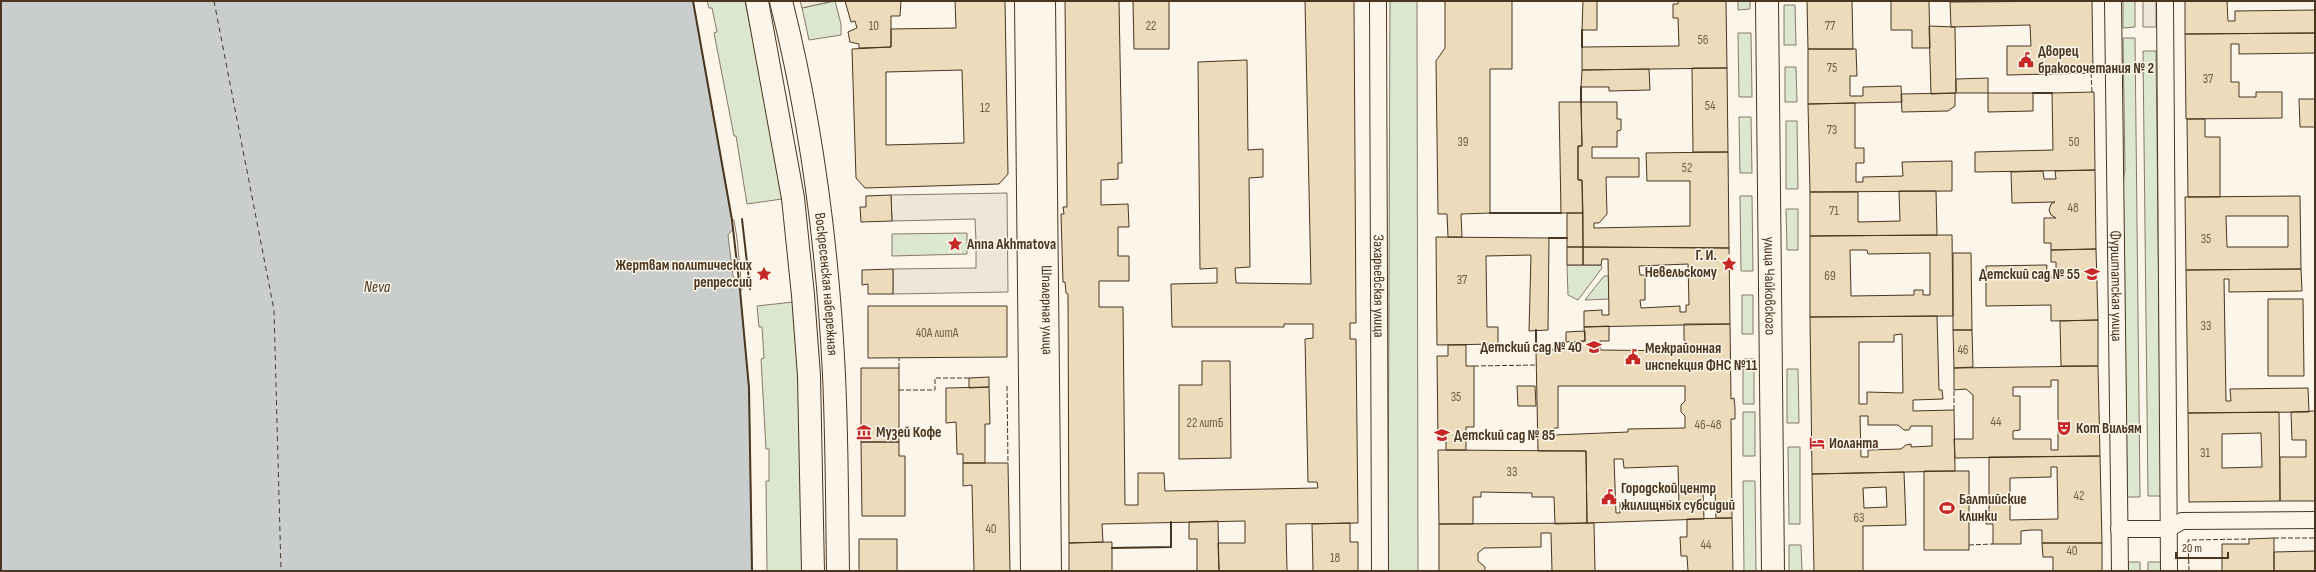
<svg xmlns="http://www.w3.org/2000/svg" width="2316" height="572" viewBox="0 0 2316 572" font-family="'Sofia Sans Condensed',sans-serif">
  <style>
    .green { fill: #dce7d0; stroke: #887966 }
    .parking { fill: #ede7d9; stroke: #887966 }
    .water { fill: #c9cecd; stroke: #887966 }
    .pier { fill: #fbf6e9; stroke: #887966 }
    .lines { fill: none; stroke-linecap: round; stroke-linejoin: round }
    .ferry { stroke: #4a3520; stroke-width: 1; stroke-dasharray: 5 4; stroke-linecap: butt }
    .building { fill: #ecdcbc; stroke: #4a3520; fill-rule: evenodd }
    .street-casing { stroke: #4a3520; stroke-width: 18 }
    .secondary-casing { stroke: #4a3520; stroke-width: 24 }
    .street { stroke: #fbf6e9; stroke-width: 16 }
    .secondary { stroke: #fbf6e9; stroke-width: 22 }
    .fence { stroke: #4a3520; stroke-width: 1; stroke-dasharray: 5 2; stroke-linecap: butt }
    .wall { stroke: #4a3520; stroke-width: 2 }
    .labels { text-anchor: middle; stroke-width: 3; stroke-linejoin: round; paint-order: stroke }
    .number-label { font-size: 13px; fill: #725f47 }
    .poi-label { font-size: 15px; font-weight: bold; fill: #4a3520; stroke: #fbf6e9; text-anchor: start }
    .street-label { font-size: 15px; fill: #4a3520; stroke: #fbf6e9 }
    .water-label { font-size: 16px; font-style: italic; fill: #4a3520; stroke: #fbf6e9 }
  </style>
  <rect width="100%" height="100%" fill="#fbf6e9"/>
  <path class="green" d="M707 1H745L769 117 782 199 747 204 736 136H734L714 33 717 32 712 8H709Z
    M835 1 841 24V35L809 40 802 8Z
    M1390 1H1417L1418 571H1388Z
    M1738 1H1750V9L1738 10Z
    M2123 1H2135V27L2123 28Z
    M1784 5H1795L1796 45H1784Z
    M1738 33H1751L1752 97H1739Z
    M2123 38H2135L2140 497H2126L2122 188 2125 170Z
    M2143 51H2156L2161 496H2148Z
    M1785 67H1796L1797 102H1785Z
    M1739 117H1751L1752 173H1740Z
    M1786 121H1797L1798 189H1786Z
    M1740 196H1752L1753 271H1741Z
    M1786 209H1798V250H1787Z
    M967 233V254L892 256V234Z
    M1567 265H1601L1602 268 1578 300 1568 295Z
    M1604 276H1609V299L1585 300Z
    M1742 295H1753V334H1742Z
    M793 302 799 376 804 571H767L766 481H769V449H766L761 359 764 358 762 327H759L757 306Z
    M1743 359H1754V404H1743Z
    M1787 369H1798L1799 423H1787Z
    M1743 412H1755V456H1743Z
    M1788 447H1800V524H1789Z
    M1743 481H1755L1756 571H1744Z
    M1789 545H1801L1802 571H1789Z
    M2127 562H2140V571H2127Z
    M2148 562H2161V571H2148Z"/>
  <path class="parking" d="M800 1H833L802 8Z
    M2143 1H2156V27H2143Z
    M1007 193 1008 292 893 294V269L976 268V241L975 219 892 221 891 195Z"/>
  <path class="water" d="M1 1H693L732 220 740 290 749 388 752 571H1Z"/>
  <path class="pier" d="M732 220H734L737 238 742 290H740L739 282 733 276 728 235 733 229Z"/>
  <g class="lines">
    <path class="ferry" d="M214 1 274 310 281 571"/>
  </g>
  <path class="building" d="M845 1H901L900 16H891V47L859 48V44L850 42 848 32 857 28 855 21 851 22Z
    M955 1H1005L1008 174 999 184 865 188 856 178 852 49 891 47V29L956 28ZM962 70 964 143 886 145V72Z
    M1065 1H1119L1122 163H1118V179L1101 180V205L1128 204 1129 227H1118V256H1129V281H1099V307H1123L1125 505H1138V473H1164L1165 491 1318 488 1317 482H1308L1305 339 1313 338V324H1284V327H1172L1171 284 1217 283V268L1200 269 1198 62 1247 60 1248 150 1263 149V177L1249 178 1250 267 1235 268 1236 283 1311 284 1305 1H1354L1356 323H1350V339H1356L1358 523 1286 524 1287 571H1219L1218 543H1245V521L1102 524 1103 542 1069 543 1068 294 1066 293 1065 282H1063L1061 214H1064L1063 207H1067Z
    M1133 1H1169V49H1134Z
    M1445 1H1512V69H1490V213L1461 214 1462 237H1448L1447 214H1438L1436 61 1445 48Z
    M1583 1H1597V30H1582Z
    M1678 1H1726L1727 68 1582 70V47L1679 46 1678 18H1673V4H1678Z
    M1807 1H1852L1853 49H1808Z
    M1891 1H1929L1930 48H1912V30H1891Z
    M2092 1 2093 73 2007 75V46H2031L2030 25 1951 27 1950 2Z
    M2185 1H2227L2228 21H2235V11L2315 10V33L2185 34Z
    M1929 26 1955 27 1956 93 1931 94Z
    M2315 33V53L2239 54V44H2231V82H2239V97H2256V92H2282V118L2186 119 2185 34Z
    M1808 49H1856L1857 76H1850V96H1863V87L1901 86 1902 102 1808 104Z
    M1692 68H1727L1728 152H1693Z
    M1649 69 1650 90 1609 91V87H1581L1582 70Z
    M1988 78V93H1956V79Z
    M2094 92 2095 170 1975 172V152L2053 150 2052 93Z
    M1955 93V106L1948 111 1902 112 1901 94Z
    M1988 93H2033V111L1988 112Z
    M2299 99H2315V127H2300Z
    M1559 102H1581L1582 146H1578V180H1582L1583 213H1561Z
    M1581 102H1617V119H1621V130L1617 131V147H1592V158H1639V177H1606L1607 214 1599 223H1594V228L1690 226V181H1647L1646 153 1728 152 1729 248 1583 247 1582 180H1578V146H1582Z
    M1855 103V148H1864V163H1856V182H1863V177L1903 176 1902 162 1952 161V191L1810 192 1808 104Z
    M2187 119H2205V137H2220V197H2188Z
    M2095 170 2096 249 2051 250V243H2044V218H2056L2051 215 2049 210 2051 204 2055 202 2012 203 2011 172 2043 171 2044 179H2056L2055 171Z
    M1899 191H1936L1937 235 1810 236V192H1858V222L1900 221Z
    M891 195 892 221 861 222 860 207H866V196Z
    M2300 196 2301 269 2186 270 2185 197ZM2226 216H2288V247H2227Z
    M1567 213H1583V247H1567Z
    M1952 235 1953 316 1810 317V236ZM1850 250H1867L1868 254 1930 253V295H1923V290H1914V295L1851 296Z
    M1436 237 1549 238 1548 330 1529 331 1531 255 1486 256 1487 327H1498V344L1437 345Z
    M1567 247H1583V265H1567Z
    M1583 247 1729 248 1730 324 1584 327V311L1602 310V315H1609L1608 259H1602L1601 265H1583ZM1688 264 1689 305H1686V312H1680V306L1641 308 1640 300H1645V275H1640L1639 266Z
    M2096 249 2098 320 2051 321V305L1986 306V266L2047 265 2046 277H2056V262H2051V250Z
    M1953 253H1971L1972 330H1953Z
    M893 269V294H868V284L862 285V270Z
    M2301 269 2302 291 2229 292V279H2224L2226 401H2231L2230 389 2308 388 2309 412 2188 413 2186 270Z
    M2268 299H2303L2304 376H2268Z
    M868 306H1007V357L868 358Z
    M1937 316 1939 390H1942L1943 399 1913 400V411L1954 410 1955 471 1812 474 1810 317ZM1902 334 1903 393 1867 392V404H1859V342H1894V335ZM1860 416H1868V425H1898L1904 430H1909L1911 426H1932V446L1911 447V444L1906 445 1901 449 1868 450V457H1861Z
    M2098 320V366H2061L2060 321Z
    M1684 324H1730L1731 399 1734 398 1735 408V419H1731L1732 518H1716L1715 493H1703L1704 519 1587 523 1586 451H1538L1536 350 1575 349 1574 342 1585 341 1584 327 1609 326V341H1600V350L1689 351V344L1684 340ZM1558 386H1685V401L1681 405V412L1685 416V428L1628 429V432L1554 435V428H1558ZM1614 459H1623L1624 468 1678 466 1679 505H1674V501L1620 502V513H1616Z
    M1953 330H1972L1973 367 1954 368Z
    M1585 331V341L1566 342V332Z
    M1448 345H1466V366H1474V427H1466V450H1446V440H1438L1437 356H1448Z
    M1202 361H1230L1231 458 1179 459V385H1202Z
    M2098 366 2100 456 1955 458 1954 439H1973V395L1966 389 1954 390V368ZM2051 380H2058V450H2051V439H2013V431L2020 430V396H2013V387H2051Z
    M861 368H899V442H861Z
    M989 377V387L969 388V378Z
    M1517 386H1535L1536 406H1518Z
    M989 387 990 424H985V463H963V454H957L956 422 946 423V388Z
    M2315 411V501H2280V457H2306V440H2292L2291 412Z
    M2279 412 2280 501 2189 502 2188 413ZM2261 433 2262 467 2222 468V434Z
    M861 442H899V456H905V516H862Z
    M1438 450 1586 451 1587 523 1555 524 1554 497H1532V493L1481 492V497H1473V524H1439Z
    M2100 456 2102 543H2042V530H2031L2021 531V544H1993V524H1986V512H1989V457ZM2051 467H2057L2058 519 2010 520V478L2051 477Z
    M963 463H1008L1010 571H974L972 485 963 486Z
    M1924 471H1969V550H1924Z
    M1904 472 1906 525 1863 526V571H1814L1812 474ZM1886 487 1887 507 1864 508 1863 488Z
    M1732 518 1733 571H1688L1687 556H1681L1680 537H1687V519Z
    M1218 521 1219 571H1197V539H1189V522Z
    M1350 523V542H1358V571H1313L1312 524Z
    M1594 523 1595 571H1552L1551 533H1541V547L1484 548 1478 553V561L1485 567V571H1439V524Z
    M2274 538V571H2222V544H2249V539Z
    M859 539H897V571H859Z
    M1112 542V571H1069V543Z
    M2042 543H2102V571H2053V557H2043Z
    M2315 551V571H2274V552Z"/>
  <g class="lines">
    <g class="street-casing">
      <g id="street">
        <path id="s1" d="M1378 1 1380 571"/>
        <path id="s2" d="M2113 1 2120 571"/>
        <path d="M2165 1 2169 571"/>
        <path d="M2119 529H2168L2182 521 2315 520"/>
      </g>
    </g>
    <g class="secondary-casing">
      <g id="secondary">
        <path d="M757 1 793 198 803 295 809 376 813 571"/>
        <path id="s3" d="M781 1C811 120 828 252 834 375 837 440 837 506 838 571"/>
        <path d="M1026 1 1032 571"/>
        <path id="s4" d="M1044 1 1050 571"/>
        <path id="s5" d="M1767 1 1773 571"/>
      </g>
    </g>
    <use href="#street" class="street"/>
    <use href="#secondary" class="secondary"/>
    <path class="fence" d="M2091 73 2092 92
      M1474 366 1537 365
      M899 368V358
      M1007 386 1008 463
      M899 390H935V378H969
      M1954 410V390
      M2274 538H2315
      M1969 545 1993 544
      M2189 571 2188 540 2249 539"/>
    <path class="wall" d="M693 1 732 220 740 290 749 388 752 571
      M1582 47V30
      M2033 93H2052
      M1581 102V87
      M1490 213H1561
      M742 219 750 289
      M1549 238H1567
      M1536 330V350
      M1112 548 1171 547V522"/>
  </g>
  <defs>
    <g id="civic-bare" transform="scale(1.2)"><path d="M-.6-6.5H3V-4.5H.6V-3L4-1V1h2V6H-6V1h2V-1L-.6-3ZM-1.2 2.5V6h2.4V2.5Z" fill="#c62828" stroke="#fbf6e9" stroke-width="2.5" paint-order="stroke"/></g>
    <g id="sight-bare" transform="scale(1.2)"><path d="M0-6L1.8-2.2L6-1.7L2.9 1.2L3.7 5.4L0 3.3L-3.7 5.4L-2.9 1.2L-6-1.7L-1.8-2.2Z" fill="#c62828" stroke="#fbf6e9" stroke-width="2.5" paint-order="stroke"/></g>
    <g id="school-bare" transform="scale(1.2)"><path d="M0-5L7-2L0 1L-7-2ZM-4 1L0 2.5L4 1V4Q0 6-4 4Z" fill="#c62828" stroke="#fbf6e9" stroke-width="2.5" paint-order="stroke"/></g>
    <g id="theatre-bare" transform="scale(1.2)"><path d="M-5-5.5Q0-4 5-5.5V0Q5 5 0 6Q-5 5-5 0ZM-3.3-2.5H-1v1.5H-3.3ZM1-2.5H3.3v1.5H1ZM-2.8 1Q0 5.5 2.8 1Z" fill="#c62828" stroke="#fbf6e9" stroke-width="2.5" paint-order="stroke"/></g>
    <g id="museum-bare" transform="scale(1.2)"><path d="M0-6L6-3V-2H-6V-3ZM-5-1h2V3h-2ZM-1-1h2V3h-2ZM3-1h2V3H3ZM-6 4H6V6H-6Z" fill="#c62828" stroke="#fbf6e9" stroke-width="2.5" paint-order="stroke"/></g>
    <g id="hotel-bare" transform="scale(1.2)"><path d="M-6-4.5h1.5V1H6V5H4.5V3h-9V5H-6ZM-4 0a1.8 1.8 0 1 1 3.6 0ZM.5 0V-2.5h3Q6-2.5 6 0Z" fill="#c62828" stroke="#fbf6e9" stroke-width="2.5" paint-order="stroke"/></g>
    <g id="stadium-bare" transform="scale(1.2)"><path d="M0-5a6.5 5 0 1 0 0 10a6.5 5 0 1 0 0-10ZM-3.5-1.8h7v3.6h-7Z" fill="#c62828" stroke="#fbf6e9" stroke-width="2.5" paint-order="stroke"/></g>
  </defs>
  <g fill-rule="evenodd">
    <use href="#civic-bare" x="2026" y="60"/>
    <use href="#sight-bare" x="955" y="244"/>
    <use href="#sight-bare" x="1729" y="264"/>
    <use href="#sight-bare" x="764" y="274"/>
    <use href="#school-bare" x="2092" y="274"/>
    <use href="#school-bare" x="1594" y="347"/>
    <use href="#civic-bare" x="1633" y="357"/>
    <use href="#theatre-bare" x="2064" y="428"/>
    <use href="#museum-bare" x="864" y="432"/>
    <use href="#school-bare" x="1442" y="435"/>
    <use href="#hotel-bare" x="1817" y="443"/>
    <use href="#civic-bare" x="1609" y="497"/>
    <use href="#stadium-bare" x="1947" y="508"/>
  </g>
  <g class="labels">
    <g class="number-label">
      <text x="874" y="30">10</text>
      <text x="1151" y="30">22</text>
      <text x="1830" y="30">77</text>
      <text x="1703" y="44">56</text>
      <text x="1832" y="72">75</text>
      <text x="2208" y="83">37</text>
      <text x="1710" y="110">54</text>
      <text x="985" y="112">12</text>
      <text x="1832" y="134">73</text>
      <text x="1463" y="146">39</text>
      <text x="2074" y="146">50</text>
      <text x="1687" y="172">52</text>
      <text x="2073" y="212">48</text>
      <text x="1834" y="215">71</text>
      <text x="2206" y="243">35</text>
      <text x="1830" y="280">69</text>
      <text x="1462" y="284">37</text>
      <text x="2206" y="330">33</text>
      <text x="937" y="337">40А литА</text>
      <text x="1963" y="354">46</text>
      <text x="1456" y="401">35</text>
      <text x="1996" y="426">44</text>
      <text x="1205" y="427">22 литБ</text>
      <text x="1708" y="429">46-48</text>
      <text x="2205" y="457">31</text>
      <text x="1512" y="476">33</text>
      <text x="2079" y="500">42</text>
      <text x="1859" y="522">63</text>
      <text x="991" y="533">40</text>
      <text x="1706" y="549">44</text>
      <text x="2072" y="555">40</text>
      <text x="1335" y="562">18</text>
    </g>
    <g class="poi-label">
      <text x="2038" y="56">Дворец<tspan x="2038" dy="17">бракосочетания № 2</tspan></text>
      <text x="967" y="249">Anna Akhmatova</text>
      <text x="1717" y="260" text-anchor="end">Г. И.<tspan x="1717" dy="17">Невельскому</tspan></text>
      <text x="752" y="270" text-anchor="end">Жертвам политических<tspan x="752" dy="17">репрессий</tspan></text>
      <text x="2080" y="279" text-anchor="end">Детский сад № 55</text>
      <text x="1582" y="352" text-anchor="end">Детский сад № 40</text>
      <text x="1645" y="353">Межрайонная<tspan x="1645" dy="17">инспекция ФНС №11</tspan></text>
      <text x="2076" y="433">Кот Вильям</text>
      <text x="876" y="437">Музей Кофе</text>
      <text x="1454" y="440">Детский сад № 85</text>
      <text x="1829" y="448">Иоланта</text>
      <text x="1621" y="493">Городской центр<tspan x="1621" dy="17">жилищных субсидий</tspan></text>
      <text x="1959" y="504">Балтийские<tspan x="1959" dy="17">клинки</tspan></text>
    </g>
    <g class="street-label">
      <text dy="5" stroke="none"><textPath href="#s3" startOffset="287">Воскресенская набережная</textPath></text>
      <text dy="5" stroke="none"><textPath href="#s1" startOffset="285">Захарьевская улица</textPath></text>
      <text dy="5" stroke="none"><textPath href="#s5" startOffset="285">улица Чайковского</textPath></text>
      <text dy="5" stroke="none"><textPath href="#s2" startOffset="285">Фурштатская улица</textPath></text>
      <text dy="5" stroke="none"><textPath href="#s4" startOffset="309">Шпалерная улица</textPath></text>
    </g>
    <g class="water-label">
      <text x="377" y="292">Neva</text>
    </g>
  </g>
  <rect width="2316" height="572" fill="none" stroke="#4a3520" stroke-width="4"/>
  <path d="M2176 552v6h52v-6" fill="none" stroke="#4a3520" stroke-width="2"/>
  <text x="2182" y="552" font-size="12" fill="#4a3520" stroke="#fbf6e9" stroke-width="3" paint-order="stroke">20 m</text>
</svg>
